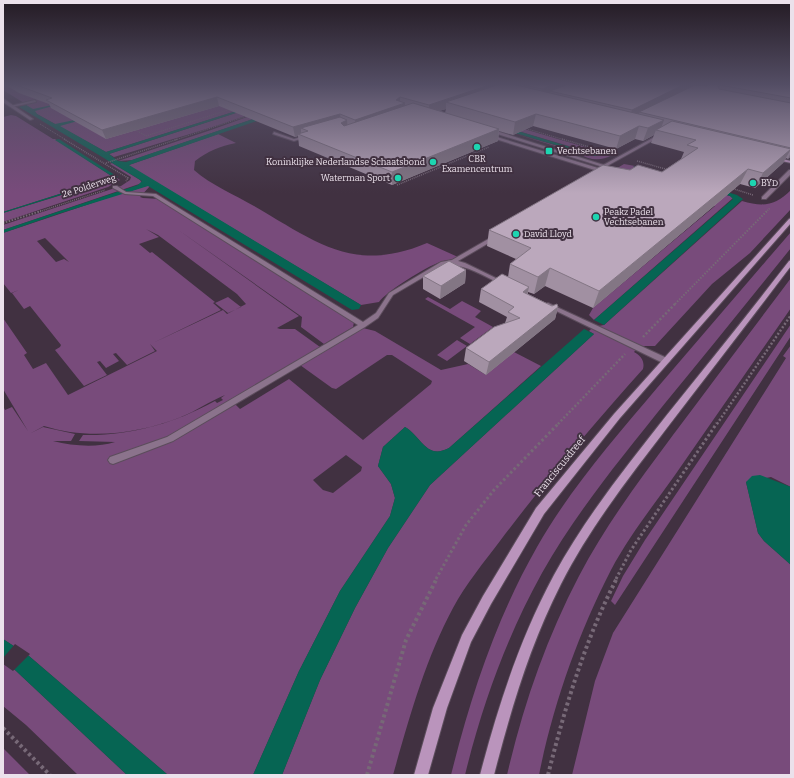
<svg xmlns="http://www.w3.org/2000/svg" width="794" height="778" viewBox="0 0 794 778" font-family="Bitter,serif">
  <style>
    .green { fill: #784b7b; fill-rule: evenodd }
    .water { fill: #066553 }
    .pier { fill: #413141 }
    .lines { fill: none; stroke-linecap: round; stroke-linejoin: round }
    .lane-casing { stroke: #5c4d5c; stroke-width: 2 }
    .street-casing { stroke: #5c4d5c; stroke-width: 2 }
    .secondary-casing { stroke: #5c4d5c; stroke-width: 2 }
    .path-far5 { stroke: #776977; stroke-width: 1; stroke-dasharray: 1 1; stroke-linecap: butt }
    .path-far4 { stroke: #776977; stroke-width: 1.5; stroke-dasharray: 1 1; stroke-linecap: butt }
    .path-far3 { stroke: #776977; stroke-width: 2; stroke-dasharray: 1.5 1.5; stroke-linecap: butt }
    .path-far2 { stroke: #776977; stroke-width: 2.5; stroke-dasharray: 2 2; stroke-linecap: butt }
    .path-far1 { stroke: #776977; stroke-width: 3; stroke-dasharray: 2.5 2.5; stroke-linecap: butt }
    .path { stroke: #776977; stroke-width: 4; stroke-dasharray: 3 3; stroke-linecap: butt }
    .lane { fill: #8b738c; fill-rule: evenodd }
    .street { fill: #8b738c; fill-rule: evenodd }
    .secondary { fill: #ba94bc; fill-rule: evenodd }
    .wall { fill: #a190a2; fill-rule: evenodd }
    .shaded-wall { fill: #837684 }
    .building { fill: #bba8bc; stroke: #837684 }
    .poi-dot { fill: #1dd5b1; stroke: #413141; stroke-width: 1.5 }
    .labels { text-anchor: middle; stroke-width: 4; stroke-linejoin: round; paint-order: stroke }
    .far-poi-label { font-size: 9px; fill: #ebe1eb; stroke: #413141; text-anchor: start }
    .far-street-label { font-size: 9px; fill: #ebe1eb; stroke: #413141 }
    .street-label { font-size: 10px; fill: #ebe1eb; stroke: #413141 }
  </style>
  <rect width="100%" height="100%" fill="#413141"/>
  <path class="green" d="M3 84H322L106 152 37 114 24 103 3 90Z
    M326 84C259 115 185 135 114 157L109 154Z
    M339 84H367L449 107 440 110 425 111 365 90 254 121 356 87 435 109 437 108 354 85 132 160 118 161 211 130Z
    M457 109 612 155C600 162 589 160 578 153L516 134 593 156 599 155 518 131Z
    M11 115 16 116 53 139H59H55L113 177 3 212V117Z
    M218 134 236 143C220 146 208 151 195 161L194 170C211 185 235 195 254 206 316 242 354 274 427 243L458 257C452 260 446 260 440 262 426 267 387 291 379 302L361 305 129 166V165Z
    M112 163 140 180 142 183 3 230V225L121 186 130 180 131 177 110 164Z
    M624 164 635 166 633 167 635 168 730 196 733 198 594 320 589 315 593 308 715 206 614 170Z
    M117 178 120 180 108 187 3 222V213Z
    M146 186H150L140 197 143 198 160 199 354 322 353 327 324 344 301 327 302 317 177 229 299 316 277 328 280 329H295L320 347 231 400 240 409 289 379 363 440 431 384 432 381 392 355H387L336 389 332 388 300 365 363 328 375 331 441 370 468 364 486 375 514 352 541 366 449 448C426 460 422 437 405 427L383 447 378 466 391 484 395 498 390 516 340 591 299 671 253 775H168L29 656 3 639V406L5 410 12 407 28 431 3 389V318L27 353 24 355 33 369 46 363 68 395 157 351 150 344 155 351 127 365 116 353 113 354 119 361 106 368 100 361 97 362 107 375 84 386 55 350 60 347 61 345 30 306 24 309 12 293 19 290 11 293 3 283V233L119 194 118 193 121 194ZM146 229 158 235 237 294 246 304 227 314 223 310 153 343 221 310 213 303 215 302 152 252 150 253 139 244 159 237ZM45 238 69 262 64 259 56 262 37 241ZM225 395 221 398 223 400 217 403 215 401C173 424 130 436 83 435L79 441 115 442C96 448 73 446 53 441H71L75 434 43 427 31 433 44 426C88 440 138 434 181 417 196 411 210 401 225 395ZM346 455 362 467 361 471 333 493 323 490 313 480Z
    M791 190V209L750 253 712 284 655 346H639L634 352C641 356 645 361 643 369 593 425 545 481 500 541 484 562 466 584 453 608 425 660 409 719 393 775H282L320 680 355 608 388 548 430 485 594 334 589 331 593 327 604 325 742 201C763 207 775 206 791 190Z
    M791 232V248C749 300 708 351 666 402 622 457 577 511 542 573 507 636 482 705 465 775H451C471 695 496 619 537 547 570 489 614 439 657 388 702 336 746 284 791 232Z
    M791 278V308C752 364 714 419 675 475 653 506 629 536 611 570 578 634 553 705 539 775H507C523 706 546 639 579 576 605 526 639 481 673 435 712 383 752 330 791 278Z
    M228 297 241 307 228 313 215 303Z
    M428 297 450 309 462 301 481 311 475 317 493 327 470 344 460 338 475 327 425 299Z
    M791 324V336L615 605 611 601 623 576 645 540Z
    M457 340 467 346 447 361 437 355Z
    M791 345V487L771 477 746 482 758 533 764 541 791 565V775H572L595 681 613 633 786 358 783 356Z
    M3 662 15 670 127 775H78L26 725 3 706Z
    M3 748 30 775H3Z"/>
  <path class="water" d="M322 84H326L109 154 118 161 126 162 342 89 356 87 129 165 361 305 359 309 352 310 148 186 58 214 3 233V230L138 185 142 181 19 107 26 105 33 109 67 102 35 111 37 114 55 124 99 115 60 126 106 152Z
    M453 115 518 131 599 156H593Z
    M59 139 118 177 3 213V212L113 177 55 140Z
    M638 166 737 195 743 199 604 325 594 320 733 199 730 196 633 167Z
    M584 329 594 334 430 485 388 548 355 608 320 680 282 775H253L299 671 340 591 390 516 395 498 391 484 378 466 383 447 405 427C422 437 426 460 449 448Z
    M760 475 791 487V565L764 541 758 533 746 482 752 476Z
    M3 639 29 656 168 775H127L15 670 3 662Z"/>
  <path class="pier" d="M15 644 30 654 13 671 3 664V658Z"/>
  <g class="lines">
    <g class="lane-casing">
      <path id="lane" d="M35 100 36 102 12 107 10 106Z
        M488 129H490L607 166 603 167 488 131Z
        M274 132 294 139 308 135 310 136 294 141 273 134Z
        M113 186H117L126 192 156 194 363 322 376 313 389 293 441 262 452 260 497 234 499 235V237L458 261 465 263 506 283 503 285 501 284C483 276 464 263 444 265L393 295 378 318 365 327 173 441 113 464 110 463 108 460 110 457 167 437 358 325 153 196 125 194 113 188Z
        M548 303 669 359 670 361 666 364 663 363 546 306V304Z"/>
    </g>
    <g class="street-casing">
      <path id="street" d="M3 99H4L33 119 30 120 3 102Z
        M487 134 598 168 660 134 663 135 598 171 486 136Z
        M789 170H791V174L766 199H762V197Z"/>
    </g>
    <g class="secondary-casing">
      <path id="secondary" d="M774 157 791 161V163L772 159V158Z
        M791 218V223L620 418 544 514 491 604 471 642 447 708 428 775H414L433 708 462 635 483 596 536 508 614 414 789 219Z
        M791 260V266C751 319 710 372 670 424 631 475 590 527 561 584 530 645 511 709 494 775H480C498 706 520 638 554 575 585 518 626 467 666 416 707 365 749 313 789 261Z"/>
    </g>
    <path class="path-far5" d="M40 124 66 140
      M524 128 565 140
      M134 129 146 136 231 109
      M175 140 247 116"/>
    <path class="path-far4" d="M64 139 128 178 126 181
      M562 139 607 152
      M637 161 669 170
      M106 163 178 139
      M397 185 489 147
      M731 188 753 195
      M38 212 105 190
      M766 212 770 208"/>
    <path class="path-far3" d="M3 223 41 211
      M675 304 767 211"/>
    <path class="path-far2" d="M643 337 676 303
      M558 424 625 354
      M717 424 791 315"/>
    <path class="path-far1" d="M436 579 466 525 494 490 559 423
      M616 579 631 550 717 423"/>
    <path class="path" d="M3 728 50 775
      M367 775 406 640 437 578
      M548 775C565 707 585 640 617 578"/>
    <use href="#lane" class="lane"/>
    <use href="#street" class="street"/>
    <use href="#secondary" class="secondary"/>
  </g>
  <path class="wall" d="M4 84H699L697 85H699L700 84H791V156L788 159 786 158 783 163 755 188 740 184 593 308 545 286 534 294 528 292V294L552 306 558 307 555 319 486 375 464 361 466 348 505 323 507 317 479 302 481 289 508 277 510 264 516 259 487 246 489 230 630 170 662 172 681 159 684 152 651 143 654 135 643 141 635 139 616 149 533 126 513 135 499 131 498 141 392 185 299 146 298 136 295 137 219 106 106 139 51 108 49 104 19 93ZM446 109 445 113 439 111Z
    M466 270 465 283 440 299 423 289V276Z"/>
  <path class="shaded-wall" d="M492 84H495L494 91 446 102V109L429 114V105Z
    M555 84H576L550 91V94L540 98 542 89Z
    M685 84H699L642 113 639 112V114L629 120 632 110Z
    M217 97 219 106 106 139 102 130Z
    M400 97V105L405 103V112L356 129 355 120 396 100Z
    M340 114 341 124 308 131 301 128V135L298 134V136L295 137 293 127Z
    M536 114 533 126 513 135 515 122Z
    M347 120 348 132 341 123Z
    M664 120 660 131 656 130 654 135 643 141 648 128Z
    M639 126 635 139 616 149 620 136Z
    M499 129 498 141 392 185V172Z
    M791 149 783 163 755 188 763 173Z
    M791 152V156L788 159Z
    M748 169 740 184 593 308 599 291Z
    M550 268 545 286 534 294 538 277Z
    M466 270 465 283 440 299 441 286Z
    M529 287 526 300 523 292Z
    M558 307 555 319 486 375 489 362Z"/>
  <path class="building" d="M14 84H492L429 105 400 97 396 100 405 103 355 120 340 114 293 127 217 97 102 130 46 100 52 98Z
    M500 84H512L664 120 648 128 639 126 620 136 536 114 515 122 446 102Z
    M520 84H555L542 89Z
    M569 84H685L632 110 550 91Z
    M707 84H791V98L720 85 718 86 719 89 791 103V148L639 112 695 85 707 86Z
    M413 103 499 129 392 172 298 134 308 131 301 128 340 117 347 120 341 123 344 126Z
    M672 121 791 149 763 173 748 169 599 291 550 268 538 277 510 264 531 248 489 230 603 165 630 170 638 165 662 172 698 148 687 145 696 140 656 130Z
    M449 261 466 270 441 286 423 276Z
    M502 274 529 287 523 292 552 306 557 304 558 307 489 362 466 348 494 327 520 318 508 312 514 307 481 289Z"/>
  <linearGradient id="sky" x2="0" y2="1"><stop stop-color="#241b24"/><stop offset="0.44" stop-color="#544e65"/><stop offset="1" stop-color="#544e65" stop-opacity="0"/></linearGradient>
  <rect width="794" height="193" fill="url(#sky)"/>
  <g class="poi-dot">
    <circle cx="477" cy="147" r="4"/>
    <rect x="545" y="147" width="8" height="8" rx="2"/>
    <circle cx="433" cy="162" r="4"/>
    <circle cx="398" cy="178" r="4"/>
    <circle cx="753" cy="183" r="4"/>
    <circle cx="596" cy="217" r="4"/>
    <circle cx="516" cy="234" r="4"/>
  </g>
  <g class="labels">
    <g class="far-poi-label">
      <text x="557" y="154">Vechtsebanen</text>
      <text x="477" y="162" text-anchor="middle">CBR<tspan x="477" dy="10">Examencentrum</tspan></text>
      <text x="425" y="165" text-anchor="end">Koninklijke Nederlandse Schaatsbond</text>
      <text x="390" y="181" text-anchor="end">Waterman Sport</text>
      <text x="761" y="186">BYD</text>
      <text x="604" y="215">Peakz Padel<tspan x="604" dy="10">Vechtsebanen</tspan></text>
      <text x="524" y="237">David Lloyd</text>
    </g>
    <g class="far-street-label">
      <text transform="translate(89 186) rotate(-18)" y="3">2e Polderweg</text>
    </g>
    <g class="street-label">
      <text transform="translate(559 466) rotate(-51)" y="4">Franciscusdreef</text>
    </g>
  </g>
  <rect width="794" height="778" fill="none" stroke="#ebe1eb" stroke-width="8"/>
</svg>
